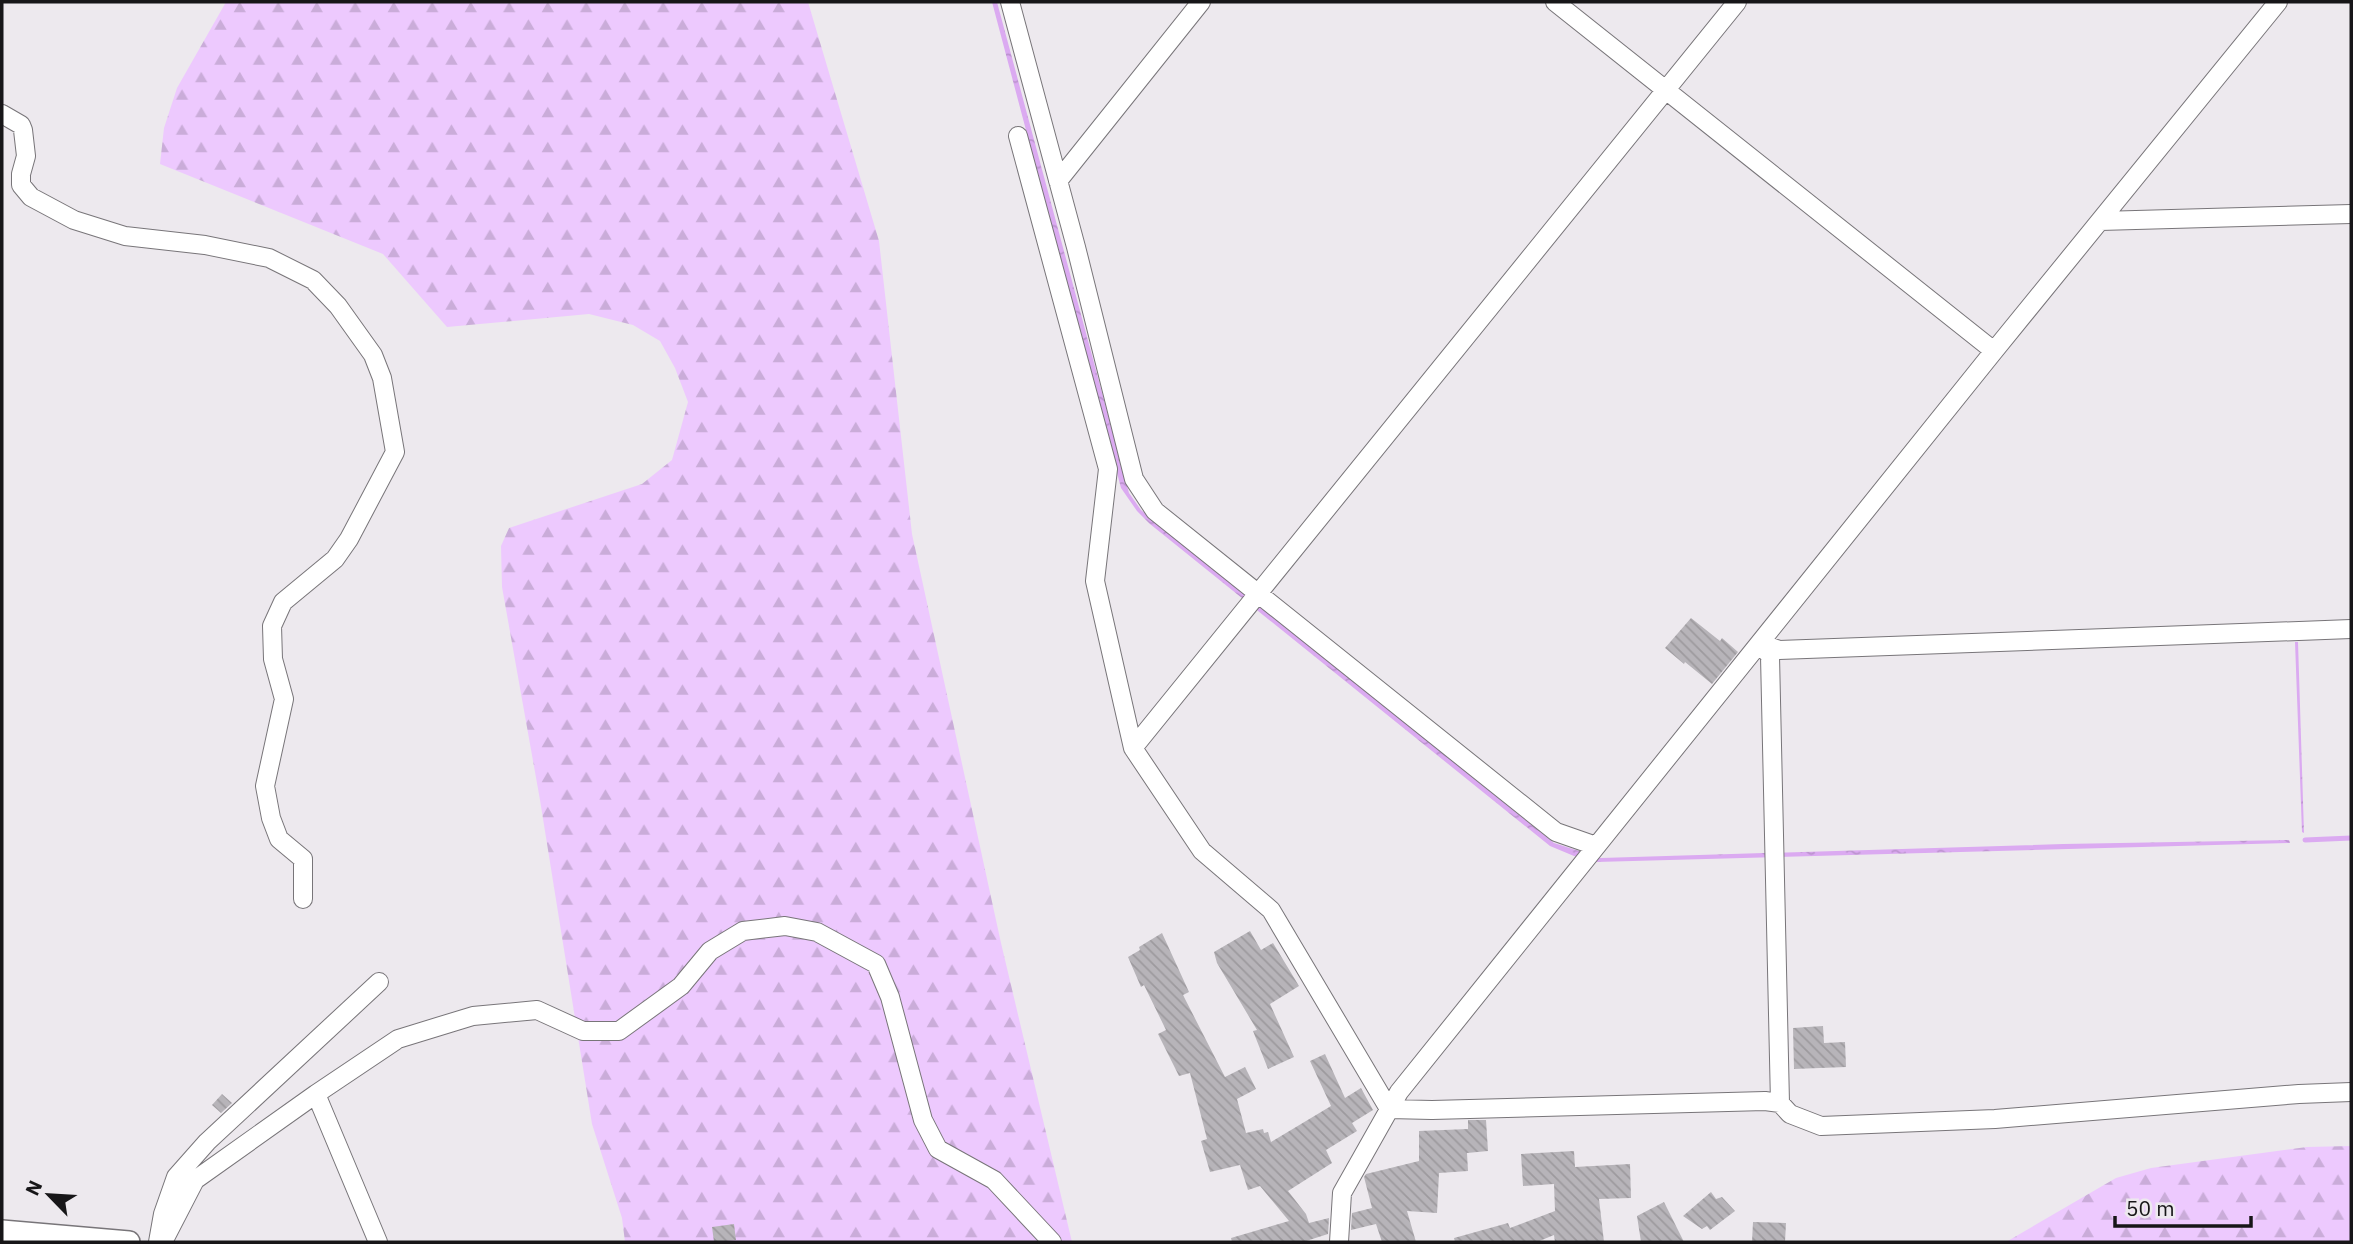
<svg xmlns="http://www.w3.org/2000/svg" width="2353" height="1244" viewBox="0 0 2353 1244" font-family="'IBM Plex Sans',sans-serif">
  <style>
    .forest { fill: url(#forest-firs) }
    .water { fill: url(#water-ripples) }
    .lines { fill: none; stroke-linecap: round; stroke-linejoin: round }
    .stream { stroke: #dbaaf1; stroke-width: 5 }
    .building { fill: url(#building-back-hatch) }
    .minor-casing { stroke: #787579; stroke-width: 20 }
    .tertiary-casing { stroke: #787579; stroke-width: 24 }
    .minor { stroke: #fff; stroke-width: 18 }
    .tertiary { stroke: #fff; stroke-width: 21 }
  </style>
  <defs>
    <pattern id="forest-firs" width="22" height="20" patternUnits="userSpaceOnUse" patternTransform="scale(1.75)"><rect width="22" height="20" fill="#edc9fe"/><path d="M5 1l3.5 6h-7zM16 11l3.5 6h-7z" fill="#caacd9"/></pattern>
    <pattern id="water-ripples" width="26" height="14" patternUnits="userSpaceOnUse" patternTransform="scale(1.75)"><rect width="26" height="14" fill="#dbaaf1"/><path d="M2 4q2-2 4 0t4 0M15 11q2-2 4 0t4 0" fill="none" stroke="#bb92ce"/></pattern>
    <pattern id="building-back-hatch" width="6" height="6" patternUnits="userSpaceOnUse" patternTransform="scale(1.75)"><rect width="6" height="6" fill="#b7b4b9"/><path d="M-1 5l2 2M0 0l6 6M5-1l2 2" fill="none" stroke="#9d9a9e"/></pattern>
  </defs>
  <rect width="100%" height="100%" fill="#ede9ee"/>
  <path class="forest" d="M226 2H808L879 241 912 534 1001 943 1072 1242H625L622 1218 592 1124 540 800 502 587 501 546 509 528 642 484 672 460 688 402 675 368 660 341 633 325 589 314 447 327 383 254 160 164 164 128 177 88Z
    M2351 1146V1242H2006L2116 1178 2151 1168 2307 1147Z"/>
  <path class="water" d="M992 2H997L1129 493 1141 510 1554 843 1601 858 2063 844 2289 840 2290 843 1596 862 1574 856 1550 846 1150 524 1137 511 1121 488Z
    M2295 642H2298L2304 833 2302 832Z"/>
  <g class="lines">
    <path class="stream" d="M2305 840 2351 838"/>
  </g>
  <path class="building" d="M1691 618 1720 641 1722 638 1738 652 1712 684 1685 662 1684 664 1665 648Z
    M1250 931 1261 950 1273 943 1299 986 1270 1004 1294 1057 1268 1069 1253 1031 1257 1030 1217 963 1214 952Z
    M1162 933 1189 992 1183 995 1225 1077 1245 1067 1256 1089 1237 1099 1246 1133 1263 1129 1264 1133 1268 1132 1271 1142 1331 1106 1310 1061 1325 1054 1345 1098 1361 1088 1373 1110 1352 1123 1357 1131 1326 1150 1332 1163 1288 1191 1306 1214 1309 1223 1329 1218 1328 1234 1303 1242H1232L1231 1238 1289 1221 1260 1186 1248 1190 1240 1165 1210 1172 1201 1141 1207 1139 1190 1073 1179 1076 1158 1034 1166 1030 1144 985 1141 987 1128 957 1140 950 1139 947Z
    M1823 1026 1824 1043 1845 1042 1846 1067 1794 1069 1793 1028Z
    M222 1094 232 1103 221 1113 212 1105Z
    M1468 1120H1486L1488 1151 1467 1153 1468 1171 1439 1173 1437 1213 1407 1211 1416 1242H1382L1376 1224 1351 1230 1352 1213 1372 1208 1364 1177 1366 1174 1419 1161V1131L1468 1129Z
    M1574 1151 1575 1167 1630 1164 1631 1198 1599 1199 1604 1242H1555L1554 1235 1537 1242H1455L1454 1238 1508 1223 1510 1228 1555 1211 1554 1184 1523 1186 1521 1154Z
    M1711 1192 1716 1199 1722 1197 1735 1211 1710 1230 1707 1226 1702 1229 1683 1216Z
    M1664 1202 1684 1242H1641L1637 1216Z
    M1753 1222 1786 1223 1785 1242H1752Z
    M734 1224 736 1240 714 1242 712 1227Z"/>
  <g class="lines">
    <g class="minor-casing">
      <path id="minor" d="M1010 2 1076 247 1134 479 1155 511 1556 832 1596 846
        M1555 2 1994 351
        M2 114 21 125 23 130 26 156 21 174V185L31 197 74 220 125 236 205 245 269 258 313 280 338 306 373 355 382 378 395 452 349 539 335 559 283 602 272 626 273 659 284 699 265 786 271 818 279 839 303 859V899
        M1018 136 1108 469 1095 581 1133 748 1202 851 1271 910 1389 1109
        M1058 181 1201 2
        M2100 221 2351 214
        M1760 643 1770 656 1780 1103 1790 1114 1821 1126 1995 1119 2299 1094 2351 1092
        M1760 643 1779 650 2351 629
        M1133 748 1737 2
        M316 1094 378 1242
        M1389 1109 1432 1110 1765 1101 1780 1103
        M158 1242 163 1214 176 1177 207 1142 379 982
        M163 1242 195 1180 316 1094 398 1039 473 1016 537 1010 583 1031H619L681 986 710 951 743 931 785 926 817 932 876 964 890 997 923 1120 938 1149 994 1180 1052 1242
        M1339 1242 1342 1193 1399 1092 1994 351 2278 2"/>
    </g>
    <g class="tertiary-casing">
      <path id="tertiary" d="M2 1231 129 1242"/>
    </g>
    <use href="#minor" class="minor"/>
    <use href="#tertiary" class="tertiary"/>
  </g>
  <rect width="2353" height="1244" fill="none" stroke="#171618" stroke-width="7"/>
  <g transform="translate(49 1195) rotate(295)" stroke="#ede9ee" stroke-width="5" paint-order="stroke">
  <path d="M0-5L12 26L0 18L-12 26Z" fill="#171618"/>
  <text y="-10" font-size="19" font-weight="bold" text-anchor="middle" fill="#171618">N</text>
  </g>
  <path d="M2115 1216v10h136v-10" fill="none" stroke="#171618" stroke-width="3.5"/>
  <text x="2126" y="1216" font-size="21" fill="#171618" stroke="#ede9ee" stroke-width="5" paint-order="stroke">50 m</text>
</svg>
